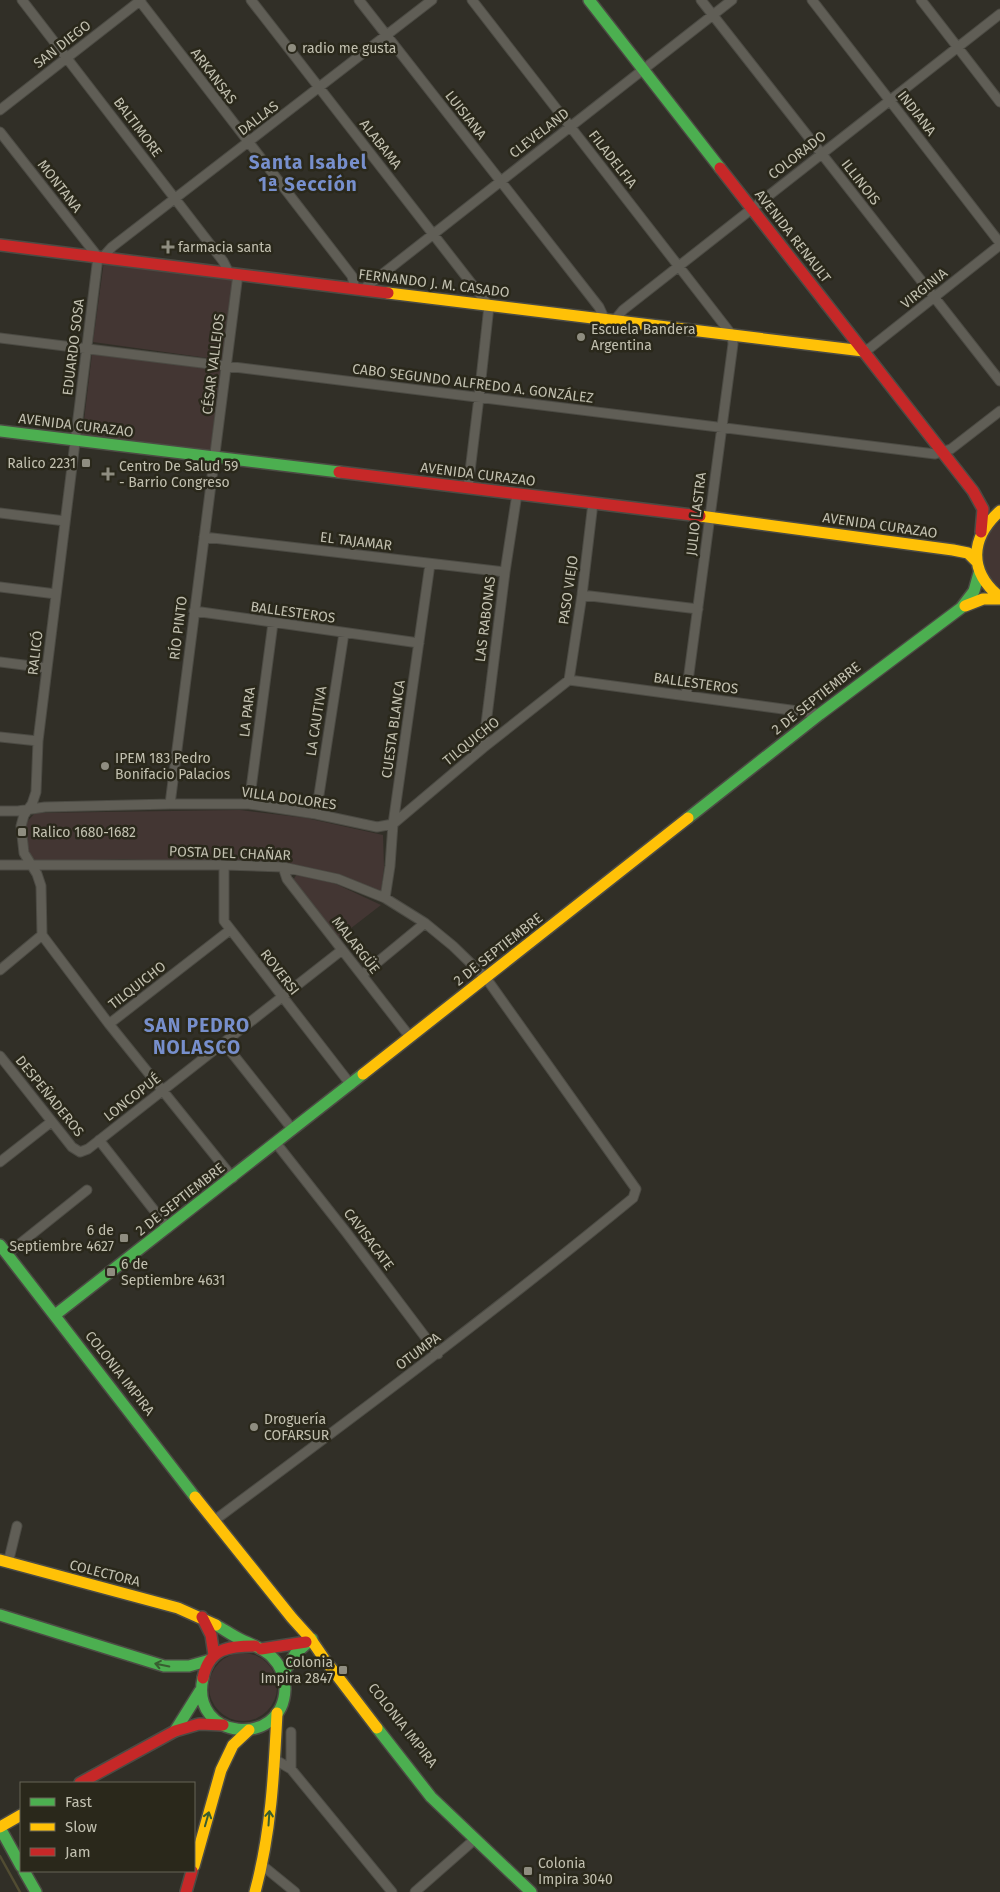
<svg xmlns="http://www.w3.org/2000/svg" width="1000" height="1892" viewBox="0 0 1000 1892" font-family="'Fira Sans',sans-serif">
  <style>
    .green { fill: #433633 }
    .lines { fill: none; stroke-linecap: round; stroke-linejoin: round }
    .stream { stroke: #514c32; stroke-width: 2.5 }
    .street-casing { stroke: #4c4b44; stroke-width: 11 }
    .fast-casing { stroke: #4c4b44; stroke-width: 14 }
    .slow-casing { stroke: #4c4b44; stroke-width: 14 }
    .jam-casing { stroke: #4c4b44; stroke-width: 14 }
    .street { stroke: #605e56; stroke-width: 9 }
    .fast { stroke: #4caf50; stroke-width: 11 }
    .slow { stroke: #ffc107; stroke-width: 11 }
    .jam { stroke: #c62828; stroke-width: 11 }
    .oneway { stroke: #385e30 }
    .poi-dot { fill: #8f8d80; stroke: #2a281b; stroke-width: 2 }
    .labels { text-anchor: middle; stroke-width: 5; stroke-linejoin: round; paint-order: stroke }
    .street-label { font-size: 14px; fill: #c2c0b0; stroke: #2a281b }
    .poi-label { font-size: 14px; fill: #c2c0b0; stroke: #2a281b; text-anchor: start }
    .district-label { font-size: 19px; font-weight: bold; letter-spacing: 1px; fill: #778fcc; stroke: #2a281b }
  </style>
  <rect width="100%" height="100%" fill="#312f27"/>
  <path class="green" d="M104 261 233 278 222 360 93 342Z
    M92 354 221 370 210 454 82 437Z
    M1000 522V587C978 570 978 538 1000 522Z
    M240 810 306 818 383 835 384 867 381 891 339 875 222 863 124 859 30 862 26 842V823L35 813Z
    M297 874 336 884 381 905 337 939 293 880Z
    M209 1687a34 34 0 1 1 68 0a34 34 0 1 1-68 0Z"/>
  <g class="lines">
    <path class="stream" d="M0 1856 20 1892"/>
    <g class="street-casing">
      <path id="street" d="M22 0 223 261 229 273
        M139 0 352 276 355 289
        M251 0 489 306 479 397 468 488
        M359 0 599 307 605 320
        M472 0 732 335 733 344 686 696
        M701 0 1000 381
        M812 0 1000 243
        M921 0 1000 102
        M0 110 141 0
        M0 132 98 257 38 741 36 792 32 804 24 815 21 826 24 853 37 874 41 886 42 935 109 1024 233 1178
        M102 258 112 247 432 0
        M366 290V287L371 283 732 0
        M614 321 623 310 1000 14
        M0 338 935 454 951 449 1000 411
        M863 351 870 348 1000 245
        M0 513 65 521
        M204 537 505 572
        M0 587 56 594
        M582 595 698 609
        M194 611 419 643
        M0 662 47 668
        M569 680 820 714
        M569 680 582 595 593 503
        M0 737 38 741
        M483 748 505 572 517 494
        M170 804 238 274
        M249 804 273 623
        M0 811H18L45 807 170 804H249L316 814 377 827 393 824
        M316 814 344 633
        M393 824 483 748 569 680
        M0 865H224L283 867 338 879 385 898 425 923 453 946 486 978 636 1189 633 1198C497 1310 356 1415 215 1520
        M224 865V921L351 1085
        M283 867 287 879 410 1037
        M385 898 390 866 393 824 430 564
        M0 970 42 935
        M362 975 425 923
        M109 1024 230 930
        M224 1043 293 1130
        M0 1056 72 1147 80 1152 88 1149 342 950
        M99 1140 168 1228
        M276 1143 346 1232 438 1354
        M0 1162 51 1122
        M7 1254 87 1190
        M8 1563 17 1526
        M274 1759 291 1769 392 1892
        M291 1769V1732
        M263 1866 295 1892
        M415 1892 474 1840"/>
    </g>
    <g class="fast-casing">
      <path id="fast" d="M589 0 720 168
        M0 431 339 472
        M688 818 820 714 961 608 974 591 979 573
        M0 1245 195 1497
        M55 1315 363 1074
        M0 1615 164 1666H189L210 1660
        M283 1674 295 1654 312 1639
        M203 1678C189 1740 283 1749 285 1689 285 1677 280 1665 272 1657 264 1649 253 1645 242 1640 233 1636 225 1630 216 1625
        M377 1728 431 1797 531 1892
        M175 1731 200 1691
        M0 1828 21 1866
        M24 1871 36 1892"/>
    </g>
    <g class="slow-casing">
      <path id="slow" d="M388 293 863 351
        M1000 511C970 538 968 571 1000 597
        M700 516 953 550 968 553 976 561
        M965 606 983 599H1000
        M363 1074 688 818
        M195 1497 292 1618 310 1638 325 1660 377 1728
        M0 1560 178 1608 216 1625
        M0 1827 21 1815
        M194 1866 221 1770 233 1745 249 1730
        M255 1892C271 1833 274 1774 277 1713"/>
    </g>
    <g class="jam-casing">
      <path id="jam" d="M720 168 973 491 983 509 981 532
        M0 245 388 293
        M339 472 700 516
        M202 1617 211 1635 214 1655
        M261 1649 306 1642
        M203 1678C209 1648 229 1646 255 1646
        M80 1783 175 1731 199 1724 223 1725
        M186 1892 192 1871"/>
    </g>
    <use href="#street" class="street"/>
    <use href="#fast" class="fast"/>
    <use href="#slow" class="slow"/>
    <use href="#jam" class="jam"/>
  </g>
  <defs><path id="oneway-shaft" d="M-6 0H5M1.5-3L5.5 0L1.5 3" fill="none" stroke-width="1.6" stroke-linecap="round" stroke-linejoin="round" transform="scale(1.25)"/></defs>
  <g class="oneway">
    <use href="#oneway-shaft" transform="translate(162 1665) rotate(-168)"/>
    <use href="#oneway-shaft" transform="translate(269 1818) rotate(-86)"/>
    <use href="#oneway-shaft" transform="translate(207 1819) rotate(-74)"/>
  </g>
  <g class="poi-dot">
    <circle cx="292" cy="48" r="5"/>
    <path d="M165.5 239.5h5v5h5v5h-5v5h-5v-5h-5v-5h5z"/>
    <circle cx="581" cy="337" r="5"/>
    <rect x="81" y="458" width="10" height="10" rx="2.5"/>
    <path d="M105.5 466.5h5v5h5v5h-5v5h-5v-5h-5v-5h5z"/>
    <circle cx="105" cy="766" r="5"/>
    <rect x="17" y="827" width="10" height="10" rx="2.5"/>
    <rect x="119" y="1233" width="10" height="10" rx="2.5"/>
    <rect x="106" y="1267" width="10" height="10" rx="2.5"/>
    <circle cx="254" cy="1427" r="5"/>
    <rect x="338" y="1665" width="10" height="10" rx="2.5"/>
    <rect x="523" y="1866" width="10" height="10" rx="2.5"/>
  </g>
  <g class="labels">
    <g class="street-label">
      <text transform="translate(62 44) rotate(-38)" y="5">SAN DIEGO</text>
      <text transform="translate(214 76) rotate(53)" y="5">ARKANSAS</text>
      <text transform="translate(917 113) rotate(52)" y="5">INDIANA</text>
      <text transform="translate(466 115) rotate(52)" y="5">LUISIANA</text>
      <text transform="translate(258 118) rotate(-37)" y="5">DALLAS</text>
      <text transform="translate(138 127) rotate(53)" y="5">BALTIMORE</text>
      <text transform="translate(539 133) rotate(-38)" y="5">CLEVELAND</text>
      <text transform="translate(381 144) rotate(52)" y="5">ALABAMA</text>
      <text transform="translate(797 155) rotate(-38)" y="5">COLORADO</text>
      <text transform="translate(613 159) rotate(52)" y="5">FILADELFIA</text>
      <text transform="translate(861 182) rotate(52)" y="5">ILLINOIS</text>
      <text transform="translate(60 186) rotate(52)" y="5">MONTANA</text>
      <text transform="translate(793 236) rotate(52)" y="5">AVENIDA RENAULT</text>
      <text transform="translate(434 283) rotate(7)" y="5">FERNANDO J. M. CASADO</text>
      <text transform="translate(924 288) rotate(-39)" y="5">VIRGINIA</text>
      <text transform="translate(73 347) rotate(-83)" y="5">EDUARDO SOSA</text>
      <text transform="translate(213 364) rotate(-83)" y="5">CÉSAR VALLEJOS</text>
      <text transform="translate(473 383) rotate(7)" y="5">CABO SEGUNDO ALFREDO A. GONZÁLEZ</text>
      <text transform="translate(76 425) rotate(7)" y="5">AVENIDA CURAZAO</text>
      <text transform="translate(478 474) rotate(7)" y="5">AVENIDA CURAZAO</text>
      <text transform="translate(696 514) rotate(-83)" y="5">JULIO LASTRA</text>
      <text transform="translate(880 525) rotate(8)" y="5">AVENIDA CURAZAO</text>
      <text transform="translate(356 541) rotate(7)" y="5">EL TAJAMAR</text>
      <text transform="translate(568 590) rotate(-82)" y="5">PASO VIEJO</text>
      <text transform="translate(293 612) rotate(8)" y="5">BALLESTEROS</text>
      <text transform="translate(485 619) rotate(-83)" y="5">LAS RABONAS</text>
      <text transform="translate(178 628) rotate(-83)" y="5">RÍO PINTO</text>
      <text transform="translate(35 653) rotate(-83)" y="5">RALICÓ</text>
      <text transform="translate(696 683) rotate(8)" y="5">BALLESTEROS</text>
      <text transform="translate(816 698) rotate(-38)" y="5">2 DE SEPTIEMBRE</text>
      <text transform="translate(247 712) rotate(-83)" y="5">LA PARA</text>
      <text transform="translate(316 721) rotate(-81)" y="5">LA CAUTIVA</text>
      <text transform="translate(393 729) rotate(-82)" y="5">CUESTA BLANCA</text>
      <text transform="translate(471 741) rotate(-39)" y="5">TILQUICHO</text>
      <text transform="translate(289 798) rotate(8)" y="5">VILLA DOLORES</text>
      <text transform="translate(230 853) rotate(2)" y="5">POSTA DEL CHAÑAR</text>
      <text transform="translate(356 945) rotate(52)" y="5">MALARGÜE</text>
      <text transform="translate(498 949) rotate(-38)" y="5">2 DE SEPTIEMBRE</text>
      <text transform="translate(280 972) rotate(52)" y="5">ROVERSI</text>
      <text transform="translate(137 985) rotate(-38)" y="5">TILQUICHO</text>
      <text transform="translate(50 1096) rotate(51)" y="5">DESPEÑADEROS</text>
      <text transform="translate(132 1097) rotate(-38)" y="5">LONCOPUÉ</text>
      <text transform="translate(180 1199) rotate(-38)" y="5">2 DE SEPTIEMBRE</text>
      <text transform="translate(369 1239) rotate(53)" y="5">CAVISACATE</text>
      <text transform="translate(418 1351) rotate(-37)" y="5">OTUMPA</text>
      <text transform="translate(120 1373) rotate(52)" y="5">COLONIA IMPIRA</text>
      <text transform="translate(105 1573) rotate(14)" y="5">COLECTORA</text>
      <text transform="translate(403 1725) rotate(52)" y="5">COLONIA IMPIRA</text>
    </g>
    <g class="poi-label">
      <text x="302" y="53">radio me gusta</text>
      <text x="178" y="252">farmacia santa</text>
      <text x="591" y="334">Escuela Bandera<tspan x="591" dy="16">Argentina</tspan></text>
      <text x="76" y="468" text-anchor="end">Ralico 2231</text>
      <text x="119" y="471">Centro De Salud 59<tspan x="119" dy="16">- Barrio Congreso</tspan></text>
      <text x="115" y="763">IPEM 183 Pedro<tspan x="115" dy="16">Bonifacio Palacios</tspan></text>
      <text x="32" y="837">Ralico 1680-1682</text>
      <text x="114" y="1235" text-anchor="end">6 de<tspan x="114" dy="16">Septiembre 4627</tspan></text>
      <text x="121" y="1269">6 de<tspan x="121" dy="16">Septiembre 4631</tspan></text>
      <text x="264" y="1424">Droguería<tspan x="264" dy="16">COFARSUR</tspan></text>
      <text x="333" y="1667" text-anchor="end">Colonia<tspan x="333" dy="16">Impira 2847</tspan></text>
      <text x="538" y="1868">Colonia<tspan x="538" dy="16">Impira 3040</tspan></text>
    </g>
    <g class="district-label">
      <text x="308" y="169">Santa Isabel<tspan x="308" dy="22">1ª Sección</tspan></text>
      <text x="197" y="1032">SAN PEDRO<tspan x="197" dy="22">NOLASCO</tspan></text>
    </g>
  </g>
  <rect x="20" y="1782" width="175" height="90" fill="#2a281b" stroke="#676557"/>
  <rect x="30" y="1798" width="25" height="8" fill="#4caf50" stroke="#676557"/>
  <text x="65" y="1807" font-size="15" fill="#c2c0b0">Fast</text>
  <rect x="30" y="1823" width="25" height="8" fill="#ffc107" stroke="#676557"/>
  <text x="65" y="1832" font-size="15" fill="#c2c0b0">Slow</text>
  <rect x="30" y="1848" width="25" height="8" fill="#c62828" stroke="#676557"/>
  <text x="65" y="1857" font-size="15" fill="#c2c0b0">Jam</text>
</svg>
